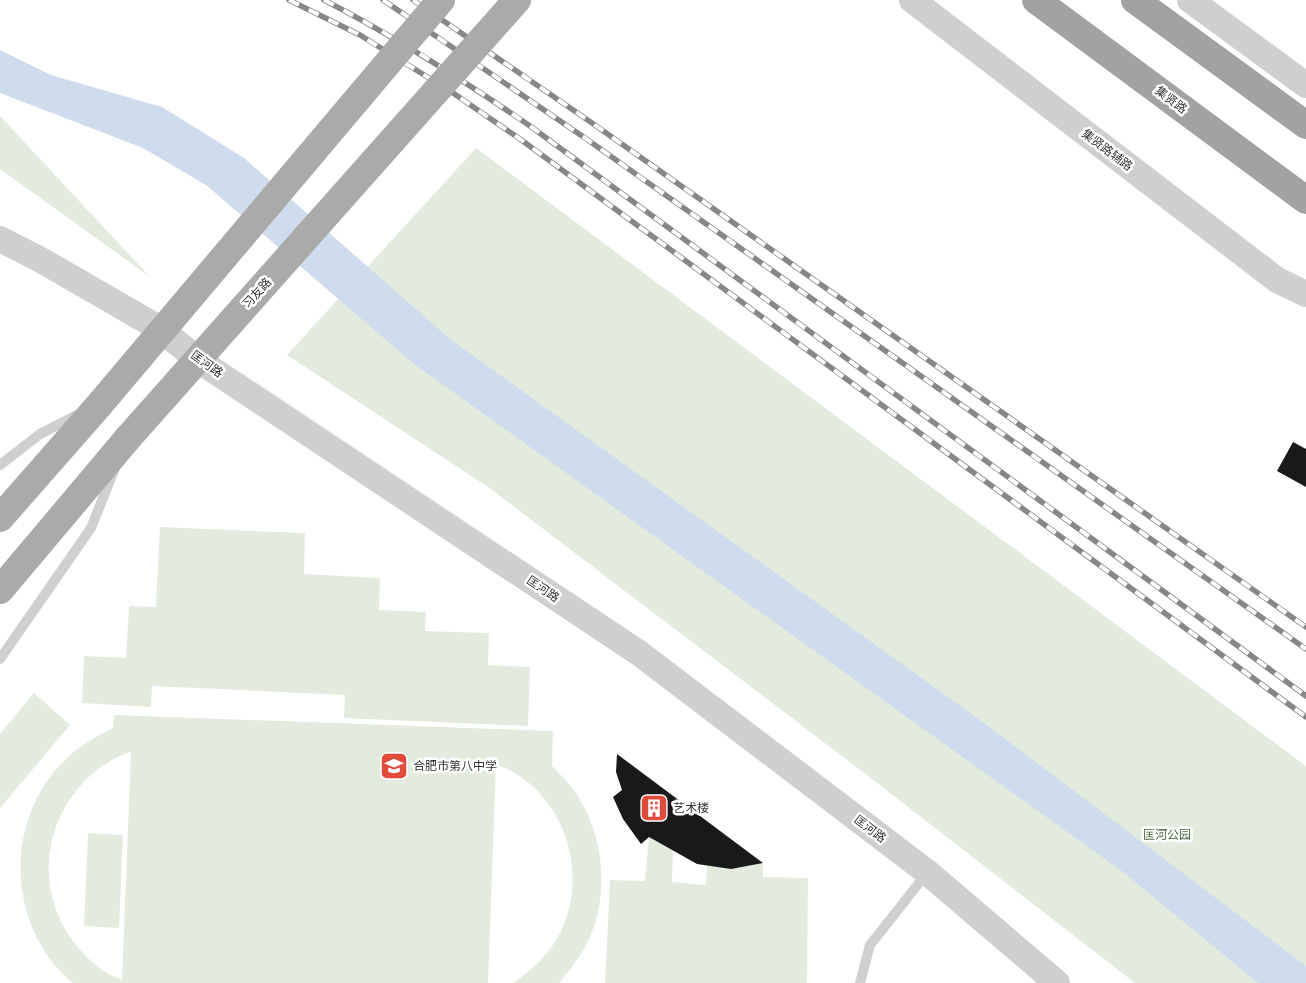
<svg xmlns="http://www.w3.org/2000/svg" width="1306" height="983" viewBox="0 0 1306 983" font-family="'DejaVu Sans','Noto Sans SC',sans-serif">
  <style>
    .green { fill: #e3ebdf; fill-rule: evenodd }
    .water { fill: #cfdced }
    .building { fill: #191919 }
    .lines { fill: none; stroke-linecap: round; stroke-linejoin: round }
    .service { stroke: #cfcfcf; stroke-width: 10 }
    .tertiary { stroke: #cfcfcf; stroke-width: 26 }
    .primary { stroke: #aaa; stroke-width: 28 }
    .trunk { stroke: #a2a2a2; stroke-width: 28 }
    .rail-casing { stroke: #878787; stroke-width: 5.5 }
    .rail { stroke: #fff; stroke-width: 4; stroke-dasharray: 11; stroke-linecap: butt }
    .primary-bridge { stroke: #aaa; stroke-width: 28 }
    .labels { text-anchor: middle; stroke-width: 5; stroke-linejoin: round; paint-order: stroke }
    .street-label { font-size: 12px; fill: #323232; stroke: #fff }
    .poi-label { font-size: 12px; fill: #323232; stroke: #fff; text-anchor: start }
    .park-label { font-size: 12px; fill: #4e6e40; stroke: #fff }
  </style>
  <rect width="100%" height="100%" fill="#fff"/>
  <path class="green" d="M0 116 150 277 0 169Z
    M476 148 1306 766V983H1135L863 772 488 487 287 355Z
    M160 527 305 533 304 574 380 578 379 610 426 612 425 631 489 633 488 665 530 667 528 726 344 718 345 695 152 686 151 707 82 703 84 656 126 658 129 606 156 607Z
    M34 693 70 725 0 808V734Z
    M114 715 553 731 552 766C562 776 572 786 579 798 606 842 610 903 584 949 577 961 568 972 559 983H513C532 970 549 955 560 933 591 871 563 789 496 764L488 983H73C7 929 3 822 63 762 77 747 95 737 113 728ZM130 752H131L122 980C107 975 93 964 82 952 34 900 39 822 91 775 102 765 116 757 130 752Z
    M88 833 123 835 119 928 84 926Z
    M649 837 673 851 672 882 706 885 707 865 731 869 763 863V877L808 878 807 983H605L610 880 645 881Z"/>
  <path class="water" d="M0 50 51 75 162 107 244 158 450 339 984 723 1306 966V983H1258L1123 872 414 364 206 185 143 148 0 93Z"/>
  <path class="building" d="M1293 442 1306 449V487L1277 471Z
    M617 754 763 863 731 869 697 864 649 837 641 844 623 819 613 797 622 790 616 772Z"/>
  <g class="lines">
    <path class="service" d="M0 465 40 434 79 414
      M0 659 91 528 115 468
      M860 983 870 945 927 873"/>
    <path class="tertiary" d="M912 0 1277 280 1306 294
      M1190 0 1306 85
      M0 239 41 260 157 327 204 364 639 653 927 872 1057 983"/>
    <path class="primary" d="M0 518 100 404
      M0 590 128 438"/>
    <path class="trunk" d="M1036 0 1306 200
      M1135 0 1306 125"/>
    <g class="rail-casing">
      <path id="rail" d="M289 0 360 35 453 93 520 139 1306 717
        M324 0C396 37 463 80 530 126L1306 696
        M383 0 585 138 1306 649
        M413 0 592 123 1306 627"/>
    </g>
    <use href="#rail" class="rail"/>
    <path class="primary-bridge" d="M100 404 441 0
      M128 438 517 0"/>
  </g>
  <defs>
    <g id="school-square" transform="scale(1.4375)"><rect x="-9" y="-9" width="18" height="18" rx="4" fill="#e14b3c" stroke="#fff"/><path d="M0-5L7-2L0 1L-7-2ZM-4 1L0 2.5L4 1V4Q0 6-4 4Z" fill="#fff"/></g>
    <g id="building-square" transform="scale(1.4375)"><rect x="-9" y="-9" width="18" height="18" rx="4" fill="#e14b3c" stroke="#fff"/><path d="M-4-6H4V6H1V3H-1V6H-4ZM-2.5-4.3h1.7v1.8h-1.7ZM.8-4.3h1.7v1.8H.8ZM-2.5-1h1.7V.8h-1.7ZM.8-1h1.7V.8H.8Z" fill="#fff"/></g>
  </defs>
  <g fill-rule="evenodd">
    <use href="#school-square" x="394" y="766"/>
    <use href="#building-square" x="654" y="808"/>
  </g>
  <g class="labels">
    <g class="street-label">
      <text transform="translate(1171 100) rotate(37)" y="4">集贤路</text>
      <text transform="translate(1107 150) rotate(37)" y="4">集贤路辅路</text>
      <text transform="translate(257 293) rotate(-48)" y="4">习友路</text>
      <text transform="translate(207 364) rotate(36)" y="4">匡河路</text>
      <text transform="translate(543 589) rotate(34)" y="4">匡河路</text>
      <text transform="translate(870 829) rotate(37)" y="4">匡河路</text>
    </g>
    <g class="poi-label">
      <text x="413" y="770">合肥市第八中学</text>
      <text x="673" y="812">艺术楼</text>
    </g>
    <g class="park-label">
      <text x="1167" y="839">匡河公园</text>
    </g>
  </g>
</svg>
